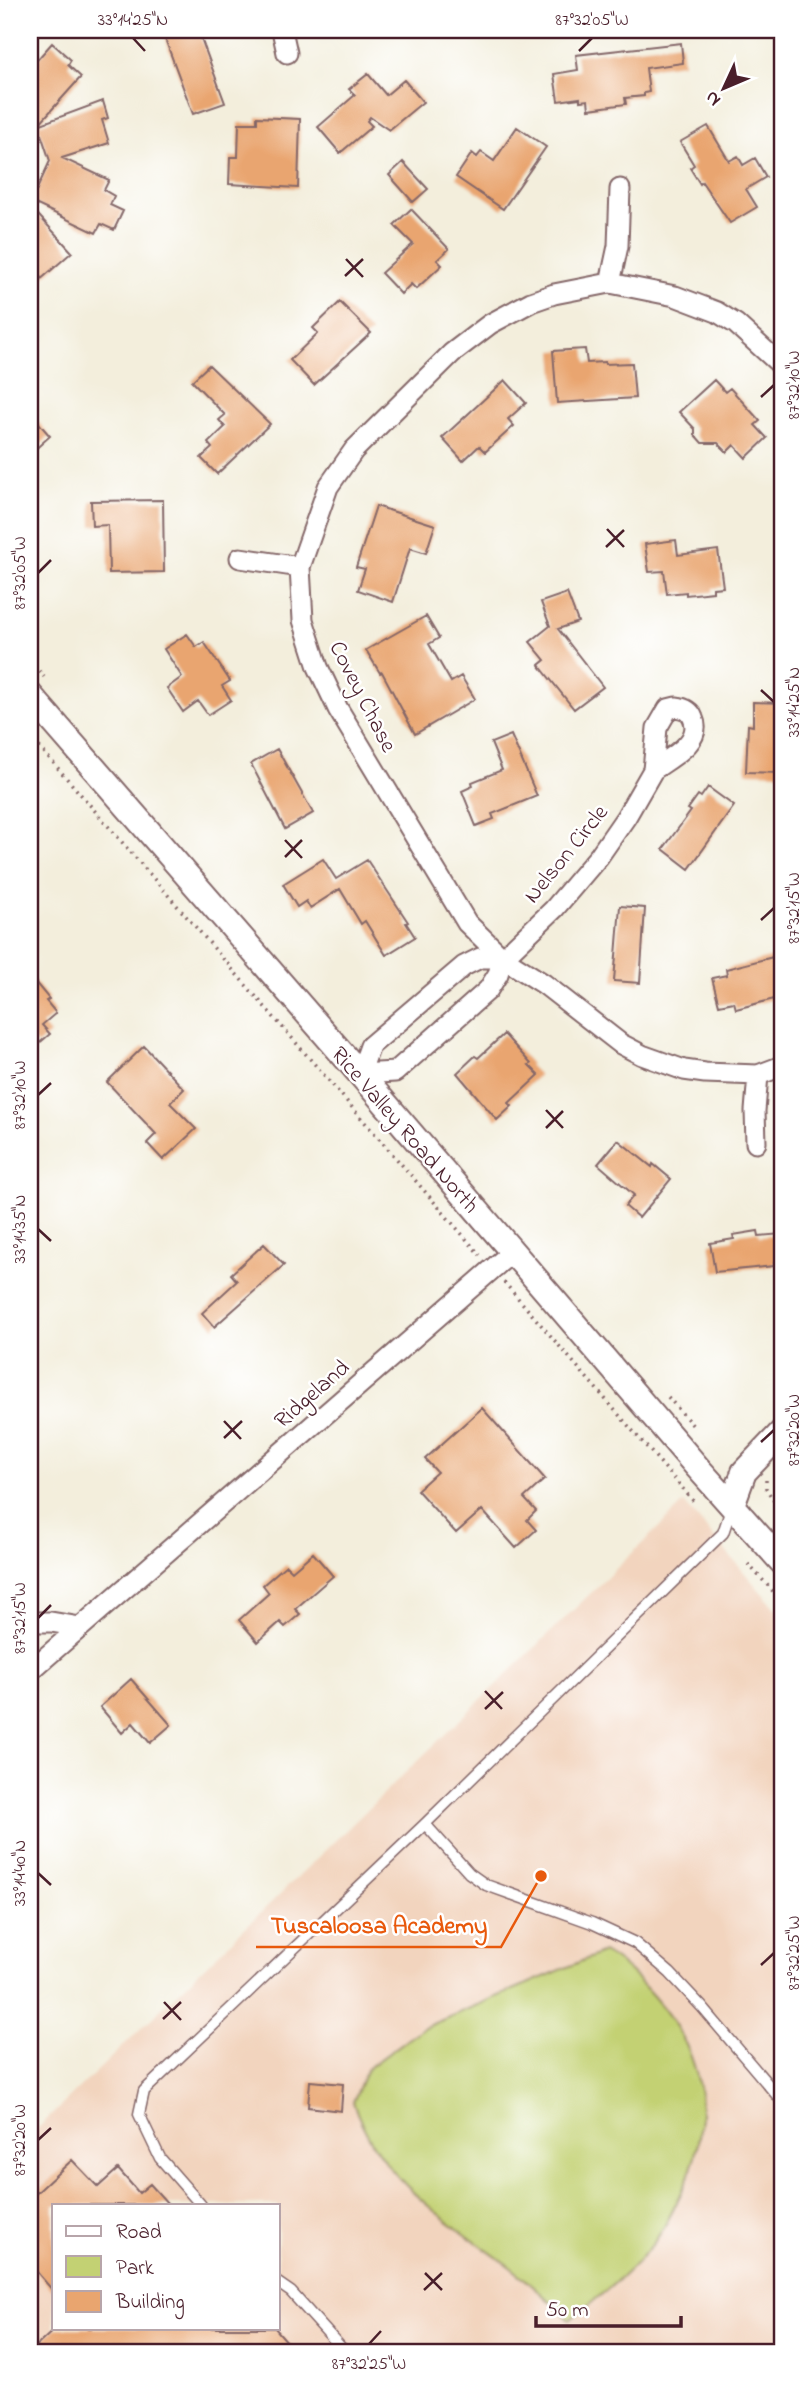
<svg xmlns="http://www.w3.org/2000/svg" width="812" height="2382" viewBox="0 0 812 2382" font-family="'Indie Flower',sans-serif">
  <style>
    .built { fill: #f2d4be; fill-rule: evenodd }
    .green { fill: #c3d173; stroke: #86784f; stroke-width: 2 }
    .building { fill: #e9a56f }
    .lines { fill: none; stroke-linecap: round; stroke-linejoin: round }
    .service-casing { stroke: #856769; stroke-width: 13 }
    .minor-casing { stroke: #856769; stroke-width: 23 }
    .tertiary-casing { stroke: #856769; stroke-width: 28 }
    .path { stroke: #856769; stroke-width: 3.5; stroke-dasharray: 2 5; stroke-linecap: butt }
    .service { stroke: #fff; stroke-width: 10 }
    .minor { stroke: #fff; stroke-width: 19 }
    .tertiary { stroke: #fff; stroke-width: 24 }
    .ticks { fill: none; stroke: #4a1f2b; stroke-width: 2.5 }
    .labels { text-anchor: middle; stroke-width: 5; stroke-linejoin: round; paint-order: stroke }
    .street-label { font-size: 23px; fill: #4a1f2b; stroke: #fff }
    .leader { fill: none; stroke: #e8590c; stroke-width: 2.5 }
    .callout-dot { fill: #e8590c; stroke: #fff; stroke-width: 2.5 }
    .callout-label { font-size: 24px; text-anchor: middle; font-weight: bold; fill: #e8590c; stroke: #fff; stroke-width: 5; stroke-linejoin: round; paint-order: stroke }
    .neatline { fill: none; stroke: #4a1f2b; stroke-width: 2.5 }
    .ticks-label { font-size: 18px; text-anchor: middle; fill: #4a1f2b }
  </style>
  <rect width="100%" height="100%" fill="#fff"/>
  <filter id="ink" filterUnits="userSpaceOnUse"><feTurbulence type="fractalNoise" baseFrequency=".0143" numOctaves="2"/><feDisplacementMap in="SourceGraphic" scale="14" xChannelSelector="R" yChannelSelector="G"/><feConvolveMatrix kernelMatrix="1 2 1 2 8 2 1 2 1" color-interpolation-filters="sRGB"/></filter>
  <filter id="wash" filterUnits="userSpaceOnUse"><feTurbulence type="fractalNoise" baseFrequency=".00686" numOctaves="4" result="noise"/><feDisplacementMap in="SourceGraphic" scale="28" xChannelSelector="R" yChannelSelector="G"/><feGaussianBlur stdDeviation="1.57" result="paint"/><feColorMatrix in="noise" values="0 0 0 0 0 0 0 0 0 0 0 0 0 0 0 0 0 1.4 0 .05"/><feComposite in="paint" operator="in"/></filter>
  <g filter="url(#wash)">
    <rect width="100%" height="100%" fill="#f3eedc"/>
    <path class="built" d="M684 1503 782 1616V2352H30V2136ZM54 2205H278V2328H54Z"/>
    <path class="green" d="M603 1952C624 1964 638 1979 654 1997 710 2060 714 2131 676 2204 669 2218 662 2233 652 2245 629 2274 598 2297 570 2320 549 2301 528 2280 505 2263 443 2218 379 2179 353 2102L367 2069 423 2028Z"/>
    <g id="blocks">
      <path class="building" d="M182 30H198L225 103 193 114 164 36Z
        M52 43 71 60 68 65 81 77 38 125 30 117V68Z
        M681 43 683 63 646 68 649 92 644 93V96L625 98 626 104 589 109 588 100 580 101V98L558 101 554 74 578 70 576 55Z
        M368 74 386 95 404 80 423 102 389 130 370 117 367 121 372 126 340 153 318 127 355 95 349 89Z
        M103 101 108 118 102 120 109 143 62 158 109 180 104 190 114 196 110 205 123 211 114 230 101 224 96 233 31 202 50 161 38 125Z
        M257 117 300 119 298 188 229 184 230 157H238L239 123H257Z
        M708 126 729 161 738 156 743 165 755 158 766 177 746 189 757 207 730 223 702 182 700 184 690 168 694 165 680 142Z
        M517 127 546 147 503 209 456 177 472 153 477 157 481 152 494 161Z
        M403 162 428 189 413 202 389 175Z
        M30 206 72 252 30 289Z
        M411 209 449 249 437 260 442 265 416 289 411 284 401 294 381 273 413 244 394 225Z
        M340 302 371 333 314 385 290 360 318 333 313 328Z
        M585 349 587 363 605 362V364L632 363 635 398 557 403 553 351Z
        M209 365 270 424 217 474 201 458 212 448 208 443 225 427 219 420 225 415 192 381Z
        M505 380 526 403 508 419 514 426 485 452 479 446 463 461 442 438Z
        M714 380 725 392 730 388 760 421 755 425 767 438 746 458 734 445 727 452 718 443H702L695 435V429L679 412Z
        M30 413 50 436 30 454Z
        M163 500 164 572 109 573 108 525 92 526 91 501Z
        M376 506 435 525 426 553 410 548 393 602 358 590 365 569 356 567Z
        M676 540 678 555 718 550 723 587 713 588V592L686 595V592L667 594 664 571 649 572 645 544Z
        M567 593 578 622 558 629 603 687 574 709 539 665 545 660 530 642 550 626 541 602Z
        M426 616 439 638 429 644 451 682 461 676 475 699 415 734 382 672 380 673 366 650Z
        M187 634 196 647 204 642 230 681 222 686 231 700 208 715 198 701 183 712 167 688 182 677 164 649Z
        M753 702 782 703V773L746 772 748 725 753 726Z
        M511 735 537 796 492 814 494 819 476 826 462 791 473 786 472 782 502 770 491 743Z
        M277 749 313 813 285 829 251 764Z
        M708 787 734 806 689 869 663 849 691 811 688 809 698 795 701 797Z
        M323 859 336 879 367 860 408 922 406 923 415 937 386 955 365 921 361 924 340 889 310 908 306 901 297 907 283 884Z
        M620 906 645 908 640 983 614 981Z
        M773 957 775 963 782 961V997L736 1009 734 1002 719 1005 712 978 727 975 726 969Z
        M30 976 49 999 46 1001 56 1013 42 1025 50 1034 37 1045 30 1037Z
        M504 1034 531 1064 529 1065 539 1075 509 1103 512 1106 497 1120 457 1073 475 1056 478 1058Z
        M144 1046 184 1089 170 1103 196 1129 163 1160 147 1143 156 1134 107 1082Z
        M618 1140 652 1167 653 1164 671 1179 639 1218 625 1206 634 1195 598 1164Z
        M758 1231 759 1236 782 1234V1262L774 1263V1266L715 1272 710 1243 734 1239 733 1235Z
        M264 1244 284 1265 214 1327 202 1313 237 1281 231 1274Z
        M482 1408 545 1479 524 1498 536 1511 527 1520 536 1530 516 1548 482 1510 456 1533 417 1490 437 1472 425 1459Z
        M313 1553 333 1576 295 1609 300 1614 285 1627 280 1622 258 1642 239 1620 269 1593 263 1585 286 1565 292 1571Z
        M131 1679 171 1725 150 1743 133 1723 122 1733 100 1707Z
        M310 2081 343 2084 341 2111 308 2107Z
        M72 2160 98 2187 118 2169 139 2193 150 2184 169 2205H54V2292L30 2264V2199Z
        M56 2328H275L296 2352H30Z"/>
    </g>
  </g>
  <g filter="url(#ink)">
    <use href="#blocks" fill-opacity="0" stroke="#856769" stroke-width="2"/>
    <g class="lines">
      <g class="service-casing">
        <path id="service" d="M425 1824 469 1873 486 1885 592 1923 635 1943 670 1973 702 2007 782 2101
          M201 2205 160 2158 139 2114 144 2091 425 1824 723 1533 731 1509
          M278 2283 291 2292 345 2352"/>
      </g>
      <g class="minor-casing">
        <path id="minor" d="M282 30 287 53
          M610 283 618 246 620 189
          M782 366 736 324 717 312 675 296 610 283 554 294 531 302 490 324 452 353 354 450 328 487 300 567 303 620 318 667 338 709 467 923 503 958 544 984 621 1044 642 1055 684 1070 705 1073 758 1075 782 1066
          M240 558 300 567
          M676 707C684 708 690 710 693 718 704 742 668 759 653 770L657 728 668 709Z
          M503 958H480L464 966 370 1046 360 1074 395 1072 488 990 498 974 503 958 554 909 599 856 626 817 653 770
          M756 1143 755 1111 758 1075
          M30 1622H51L80 1627
          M30 1671 512 1252"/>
      </g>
      <g class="tertiary-casing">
        <path id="tertiary" d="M30 695 360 1074 698 1468 782 1562
          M732 1505 744 1472 782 1432"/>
      </g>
      <path class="path" d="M30 660 44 677
        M30 736 480 1255
        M504 1282 696 1504
        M668 1397 694 1427
        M766 1480V1488L782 1514
        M748 1564 782 1601"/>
      <use href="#service" class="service"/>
      <use href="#minor" class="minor"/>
      <use href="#tertiary" class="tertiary"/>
    </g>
  </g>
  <path class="ticks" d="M133 38 145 51M579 51 592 38M346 259 363 277M345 276 363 259M761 397 774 385M607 529 624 547M606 547 624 530M38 573 51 560M761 690 774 702M285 840 302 858M285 857 302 840M761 920 774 908M38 1095 51 1083M546 1110 563 1128M546 1128 563 1111M38 1229 51 1241M224 1421 241 1439M224 1438 242 1421M761 1442 774 1430M38 1618 51 1605M485 1691 502 1709M485 1709 503 1692M38 1873 51 1885M761 1965 774 1953M164 2002 181 2020M163 2019 181 2002M38 2140 51 2128M425 2273 442 2290M424 2290 442 2273M369 2344 381 2331"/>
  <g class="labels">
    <g class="street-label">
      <text transform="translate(364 696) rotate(63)" y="8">Covey Chase</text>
      <text transform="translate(565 853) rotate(-51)" y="8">Nelson Circle</text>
      <text transform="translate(406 1129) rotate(49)" y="8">Rice Valley Road North</text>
      <text transform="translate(311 1393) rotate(-41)" y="8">Ridgeland</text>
    </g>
  </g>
  <path class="leader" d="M541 1876L501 1947H256"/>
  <circle class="callout-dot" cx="541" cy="1876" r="7"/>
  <g class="callout-label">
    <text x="379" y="1933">Tuscaloosa Academy</text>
  </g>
  <rect width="812" height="2382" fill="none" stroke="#fff" stroke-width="77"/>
  <rect x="52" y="2204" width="228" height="126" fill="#ffffff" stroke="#b7a5aa" stroke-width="2"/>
  <rect x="66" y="2226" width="35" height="10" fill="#ffffff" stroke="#b7a5aa" stroke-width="2"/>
  <text x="116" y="2238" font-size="21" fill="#4a1f2b">Road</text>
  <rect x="66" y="2256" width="35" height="21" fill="#c3d173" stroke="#b7a5aa" stroke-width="2"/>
  <text x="116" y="2274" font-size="21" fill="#4a1f2b">Park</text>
  <rect x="66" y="2291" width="35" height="21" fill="#e9a56f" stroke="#b7a5aa" stroke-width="2"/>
  <text x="116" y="2308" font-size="21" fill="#4a1f2b">Building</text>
  <g transform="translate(724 88) rotate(226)" stroke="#ffffff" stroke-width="5" paint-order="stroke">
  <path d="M0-5L12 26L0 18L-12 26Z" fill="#4a1f2b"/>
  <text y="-10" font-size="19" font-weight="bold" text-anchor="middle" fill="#4a1f2b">N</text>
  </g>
  <path d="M536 2316v10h145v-10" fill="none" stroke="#4a1f2b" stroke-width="3.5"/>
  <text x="546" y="2316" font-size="21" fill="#4a1f2b" stroke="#ffffff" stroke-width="5" paint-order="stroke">50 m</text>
  <rect x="38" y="38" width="736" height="2306" class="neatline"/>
  <g class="ticks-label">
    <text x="133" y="25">33°14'25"N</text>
    <text x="592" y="25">87°32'05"W</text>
    <text transform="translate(793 385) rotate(-90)" y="6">87°32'10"W</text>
    <text transform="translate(19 573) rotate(-90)" y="6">87°32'05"W</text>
    <text transform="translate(793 702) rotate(-90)" y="6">33°14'25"N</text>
    <text transform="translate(793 908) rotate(-90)" y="6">87°32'15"W</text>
    <text transform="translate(19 1095) rotate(-90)" y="6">87°32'10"W</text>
    <text transform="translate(19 1229) rotate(-90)" y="6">33°14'35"N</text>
    <text transform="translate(793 1430) rotate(-90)" y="6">87°32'20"W</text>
    <text transform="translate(19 1618) rotate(-90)" y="6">87°32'15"W</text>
    <text transform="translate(19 1873) rotate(-90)" y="6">33°14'40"N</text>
    <text transform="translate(793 1953) rotate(-90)" y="6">87°32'25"W</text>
    <text transform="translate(19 2140) rotate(-90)" y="6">87°32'20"W</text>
    <text x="369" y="2369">87°32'25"W</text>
  </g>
</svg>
